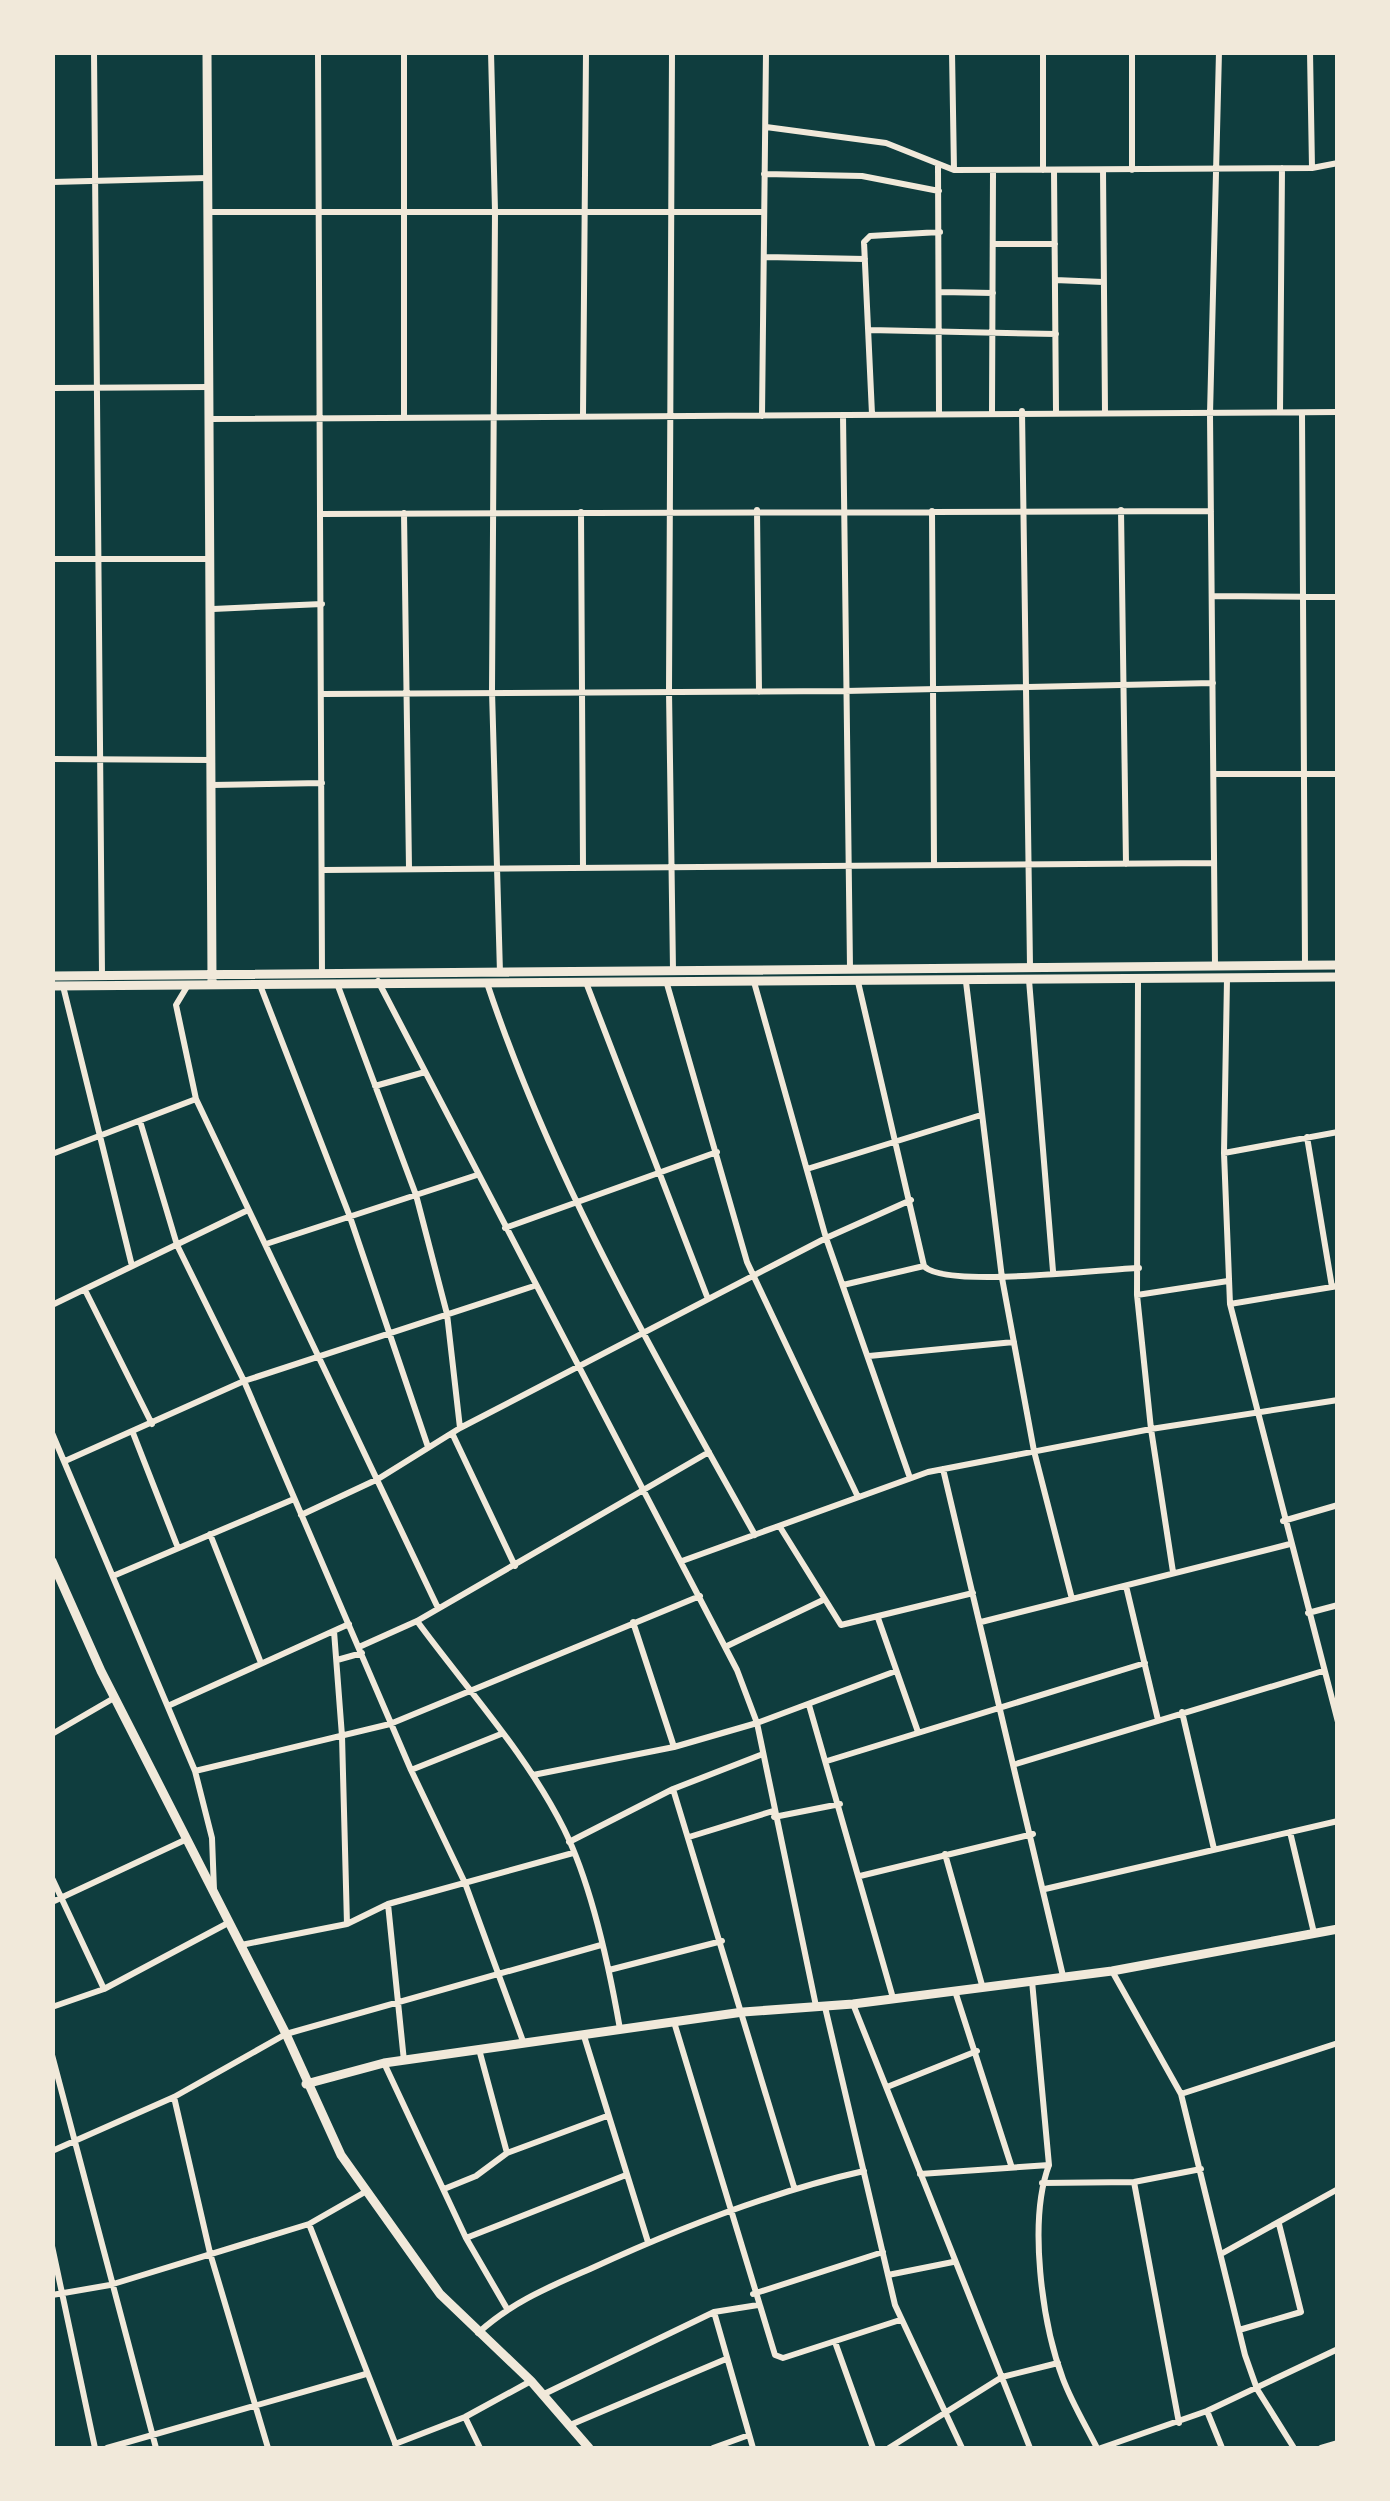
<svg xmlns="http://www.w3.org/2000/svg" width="1390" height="2501" viewBox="0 0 1390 2501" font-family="'Libre Baskerville',serif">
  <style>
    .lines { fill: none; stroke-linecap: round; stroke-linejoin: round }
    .minor { stroke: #f1e9da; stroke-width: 6 }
    .tertiary { stroke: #f1e9da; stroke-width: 9 }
  </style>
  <rect width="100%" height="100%" fill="#0f3d3e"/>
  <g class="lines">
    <path class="minor" d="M94 52 102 975
      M318 52 322 974
      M404 52V417
      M491 52 495 211 492 691 500 973
      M672 52 669 691 673 970
      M952 52 954 170
      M1043 52V170
      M1132 52V170
      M1310 52 1312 168
      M766 127 886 143 954 170 1312 168 1338 163
      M938 166 939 412
      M1054 170 1056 411
      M1103 170 1105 412
      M764 174 862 176 939 191
      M52 182 207 178
      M208 212H764
      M993 244H1055
      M765 257 865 259
      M1055 280 1103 282
      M941 292 993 293
      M869 330 1056 334
      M52 388 209 387
      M1022 411 1030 966
      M992 412 993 171
      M1280 412 1282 168
      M1302 413 1305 966
      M872 414 864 242 870 236 940 232
      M843 415 850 968
      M583 416 586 52
      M762 416 766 52
      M210 419 1338 412
      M757 510 759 692
      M1121 510 1126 864
      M932 511 934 863
      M581 512 583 868
      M404 513 409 868
      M321 514 1211 511
      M52 559H211
      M1212 596 1338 597
      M213 609 322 604
      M323 694 845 691 1213 683
      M52 759 211 760
      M1214 774H1338
      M212 785 322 783
      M323 870 1214 863
      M1215 966 1210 414 1219 52
      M1227 979 1224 1153 1230 1304 1338 1722
      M1029 980 1053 1271
      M1138 980 1137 1295 1151 1429 1173 1572
      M378 981 737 1670 757 1723 816 2006
      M754 982 826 1238 910 1478
      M858 982 924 1266
      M966 982 1002 1278 1034 1451 1072 1599
      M667 984 747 1262 858 1497
      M188 985 176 1005 196 1099 438 1608
      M260 985 350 1217 428 1447
      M587 985 708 1299
      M63 986 132 1266
      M338 986 416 1195 447 1314 460 1428
      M488 986C554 1183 655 1355 755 1535
      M375 1086 425 1072
      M140 1121 177 1245 244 1381 411 1770 465 1883 524 2044
      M1307 1137 1332 1287
      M1224 1153 1338 1132
      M52 1154 196 1099
      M807 1169 981 1115
      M505 1228 717 1152
      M266 1244 477 1175
      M843 1285 924 1266C943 1289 1102 1269 1139 1268
      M85 1290 152 1424
      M1137 1295 1228 1281
      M1230 1304 1338 1286
      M52 1305 248 1210
      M869 1356 1014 1342
      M52 1433 195 1771 212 1838 214 1890
      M133 1433 178 1548
      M452 1433 515 1566
      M65 1461 244 1381 534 1286
      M943 1469 1063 1976
      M301 1515 378 1479 460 1428 826 1238 911 1200
      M1283 1521 1338 1505
      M780 1527 841 1625 973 1593
      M210 1534 261 1663
      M682 1561 928 1472 1151 1429 1338 1400
      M113 1576 294 1499
      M1126 1586 1158 1720
      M1308 1613 1338 1605
      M878 1618 918 1732
      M417 1621C466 1688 526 1753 564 1829 592 1886 609 1966 620 2029
      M633 1622 674 1747
      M981 1622 1290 1544
      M334 1631 342 1736 347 1924
      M359 1647 417 1621 709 1452
      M725 1647 823 1600
      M337 1660 362 1653
      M170 1705 349 1624
      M809 1705 893 1998
      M1182 1712 1214 1849
      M52 1734 114 1698
      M827 1761 1145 1663
      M1016 1764 1323 1671
      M411 1770 501 1734
      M195 1771 390 1724 700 1596
      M533 1775 674 1747 757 1723 896 1671
      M673 1789 794 2187
      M774 1817 840 1804
      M1290 1832 1314 1933
      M689 1837 773 1811
      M569 1842 673 1789 763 1754
      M945 1854 982 1985
      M860 1876 1033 1834
      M52 1878 104 1989
      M1045 1889 1338 1821
      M52 1902 187 1839
      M388 1904 404 2061
      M241 1945 347 1924 388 1904 573 1853
      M609 1970 722 1941
      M1112 1971 1181 2094 1245 2355 1257 2389 1294 2448
      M955 1991 1011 2165
      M853 2004 1030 2448
      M52 2007 104 1989 228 1923
      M825 2007 895 2305 962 2448
      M674 2022 775 2355 783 2358 900 2320
      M584 2036 648 2242
      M480 2053 507 2153
      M52 2055 156 2448
      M384 2063 466 2238 506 2307
      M887 2087 977 2051
      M1181 2094 1338 2043
      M174 2097 210 2253 268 2448
      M52 2151 174 2097 286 2034 601 1945
      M1049 2165C1028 2221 1042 2323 1063 2379 1072 2403 1086 2426 1097 2448
      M920 2174 1049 2165 1032 1981
      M1134 2182 1179 2423
      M1042 2183 1134 2182 1201 2169
      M444 2189 476 2176 507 2153 607 2116
      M309 2224 397 2448
      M466 2238 626 2175
      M52 2246 95 2448
      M1221 2254 1338 2189
      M888 2275 953 2262
      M753 2294 883 2252
      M52 2295 110 2285 309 2224 365 2192
      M714 2312 753 2448
      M1239 2330 1301 2312 1279 2224
      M478 2333C512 2302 549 2287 590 2269 679 2228 770 2192 864 2171
      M835 2342 873 2448
      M542 2395 714 2312 758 2305
      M1207 2411 1222 2448
      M465 2417 480 2448
      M570 2425 726 2359
      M395 2444 465 2417 531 2381
      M107 2448 366 2374
      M713 2448 749 2435
      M889 2448 1002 2377 1058 2363
      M1101 2448 1207 2411 1338 2349
      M1321 2448 1338 2443"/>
    <path class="tertiary" d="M207 52 212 980
      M52 976 1338 965
      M52 986 1338 977
      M52 1561 101 1671 286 2034 341 2155 440 2294 531 2381 589 2448
      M306 2084 384 2063 743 2012 853 2004 1112 1971 1338 1929"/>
  </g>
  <rect width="1390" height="2501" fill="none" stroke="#f1e9da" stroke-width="110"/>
</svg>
